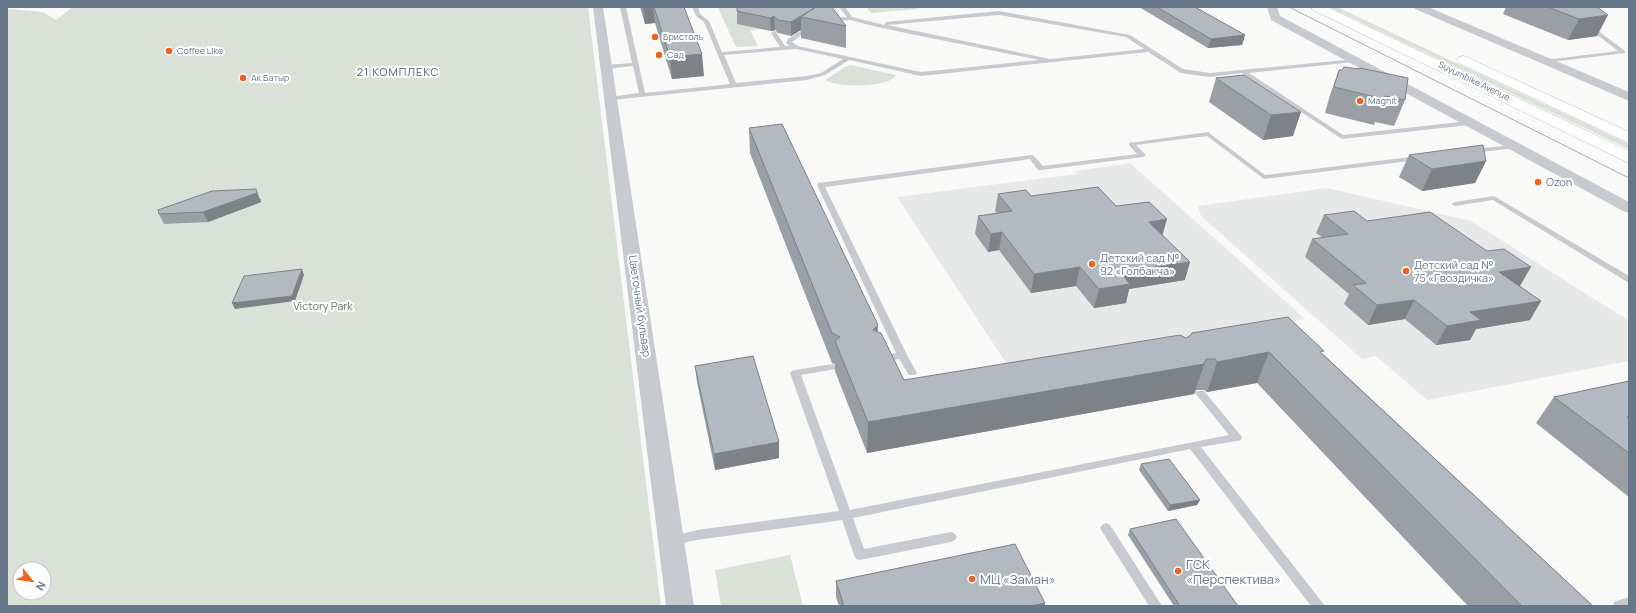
<svg xmlns="http://www.w3.org/2000/svg" width="1636" height="613" viewBox="0 0 1636 613" font-family="Manrope,sans-serif">
  <style>
    .built { fill: #e7e8e8 }
    .green { fill: #dae2d7; fill-rule: evenodd }
    .lines { fill: none; stroke-linecap: round; stroke-linejoin: round }
    .secondary-casing { stroke: #bbc0c5; stroke-width: 1 }
    .service { fill: #c7cacf; fill-rule: evenodd }
    .minor { fill: #c7cacf; fill-rule: evenodd }
    .secondary { fill: #fff; fill-rule: evenodd }
    .tram { stroke: #a9aeb5; stroke-width: 1 }
    .wall { fill: #999fa5 }
    .shaded-wall { fill: #7d8286 }
    .building { fill: #b2b9c0; stroke: #7d8286 }
    .poi-dot { fill: #ee6322; stroke: #fff; stroke-width: 1.5 }
    .labels { text-anchor: middle; stroke-width: 4; stroke-linejoin: round; paint-order: stroke }
    .far-poi-label { font-size: 9px; fill: #66778a; stroke: #fff; text-anchor: start }
    .far-street-label { font-size: 9px; fill: #66778a; stroke: #fff }
    .far-quarter-label { font-size: 11px; letter-spacing: 1px; fill: #55616e; stroke: #fff }
    .poi-label { font-size: 11px; fill: #66778a; stroke: #fff; text-anchor: start }
    .park-label { font-size: 11px; fill: #657a62; stroke: #fff }
    .street-label { font-size: 11px; fill: #66778a; stroke: #fff }
    .near-poi-label { font-size: 13px; fill: #66778a; stroke: #fff; text-anchor: start }
  </style>
  <rect width="100%" height="100%" fill="#f9f9f7"/>
  <path class="built" d="M1130 163 1305 319 1010 369 897 197 1077 174 1076 171Z
    M1327 188 1471 221 1629 321V361L1427 400 1376 356 1362 359 1201 216 1198 206Z"/>
  <path class="green" d="M73 7H588L661 606H7V11L9 9 43 12 56 20ZM20 569H44V593H20Z
    M728 7H766L763 29 750 30 758 46 736 47 718 8Z
    M866 7H915L918 9 871 13Z
    M1329 7H1337L1629 144V149Z
    M851 65 896 75C890 88 836 88 825 80L847 66Z
    M790 555 803 606H721L715 570Z"/>
  <g class="lines">
    <g class="secondary-casing">
      <path id="secondary" d="M1311 7H1327L1629 151V163L1313 10Z
        M1464 56 1629 132V143L1459 63 1457 60 1459 57Z"/>
    </g>
    <path class="service" d="M620 7H626L645 93 730 84 704 22 696 16 692 7H698L700 14 709 21 722 52 780 47 771 33 774 31 776 32 785 46H790L786 43 788 39 810 25 813 27 812 28 792 42 798 46 921 72 1039 60 877 27 850 20 829 22 826 20 829 18 847 17 839 7H845L852 17 884 25 886 22 999 11 1130 35 1183 69 1210 73 1356 59 1357 60 1354 62 1249 73 1343 135 1469 121 1472 123 1469 125 1342 139 1242 73 1210 77 1181 73 1148 52 921 76 849 60 825 75 807 80 611 100 609 99V97L639 93 633 66 607 69 604 67 607 65 632 63ZM999 15 1126 37 1144 49 1050 59 887 25ZM796 49 843 59 821 73 807 76 736 83 724 55Z
      M1589 24 1625 51V53L1543 63 1542 62 1545 60 1618 51 1587 27 1586 26Z
      M1208 132 1265 175 1418 156 1422 158 1418 160 1264 179 1207 136 1136 145 1146 155 1143 157 1041 170H1038L1030 159 825 187 907 355 917 373 915 375H909L899 359 881 362 878 361 876 359 878 357 896 353 817 185 818 183 1032 155 1034 156 1043 166 1137 154 1129 145V143Z
      M1513 145 1516 147 1515 148 1473 153 1470 151 1473 149Z
      M1494 196 1629 276V283L1493 200 1455 206 1451 204 1455 202Z
      M833 364 838 367 836 369 801 375 850 510 1229 435 1195 393 1196 391H1204L1242 437 1241 440 1237 441 1201 447 1325 606H1311L1190 449 853 518 864 549 951 532 955 534 957 537 955 540 951 542 860 560 856 559 854 555 842 520 697 540 673 545 669 543 667 540 669 537 697 530 839 511 790 373 792 371 795 370Z
      M1106 523 1110 525 1162 606H1149L1100 528 1102 525Z
      M1629 597V606H1613L1614 602Z"/>
    <path class="minor" d="M593 7H603L694 606H666Z
      M1267 7H1277L1280 16 1629 202V213L1623 211 1271 20Z
      M1414 7H1428L1629 92V101L1415 9Z"/>
    <use href="#secondary" class="secondary"/>
    <path class="tram" d="M1289 7 1629 178"/>
  </g>
  <path class="wall" d="M640 7H684L704 76 672 79 655 23 645 24Z
    M832 7 846 26V48L801 38V30L791 36 778 33 775 30 771 31 737 24V11Z
    M1139 7H1195L1245 35 1242 45 1208 48Z
    M1506 7H1597V36L1568 40 1503 14Z
    M1339 70H1342L1405 100 1394 126 1375 122 1374 125 1325 113 1330 95Z
    M1244 75 1293 136 1263 140 1209 102 1216 78Z
    M749 128 877 332 904 380 1186 338 1191 336 1192 333 1323 354 1593 606H1468L1257 383 1207 392 1204 390H1196L1194 394 867 453 835 371V364L832 363 750 153Z
    M1409 155 1486 161 1475 183 1422 191 1399 177Z
    M998 194 1031 196 1116 206 1162 235 1185 280 1129 289 1126 303 1094 308 1076 286 1031 293 999 250 988 252 975 234 978 216 997 213 995 211Z
    M261 199V202L208 222 164 224 159 214Z
    M1324 215 1367 221 1520 286 1541 301 1530 320 1476 329 1470 340 1436 345 1405 319 1368 325 1344 304 1349 294 1305 257 1312 239 1322 237 1316 233Z
    M695 366 779 458 715 470 697 382Z
    M1629 381V497L1536 423 1554 397Z
    M1141 464 1197 505 1168 511 1139 470Z
    M1130 529 1238 606H1174L1128 535Z
    M836 581 1045 603 1044 606H839L836 597Z"/>
  <path class="shaded-wall" d="M643 7H653L655 23 645 24Z
    M1608 15 1597 36 1568 40 1579 19Z
    M774 16 775 30 771 31 770 18Z
    M801 17V30L791 36V22Z
    M1245 35 1242 45 1208 48 1211 39Z
    M702 54 704 76 672 79 670 57Z
    M1301 112 1293 136 1263 140 1271 115Z
    M1486 161 1475 183 1422 191 1432 169Z
    M256 189 261 202 208 222 203 212Z
    M1167 219 1162 237 1149 222Z
    M1002 232 999 250 988 252 991 234Z
    M1190 262 1185 280 1129 289 1126 303 1094 308 1099 289 1120 272Z
    M1080 267 1076 286 1031 293 1034 274Z
    M1531 267 1520 286 1488 291 1499 272Z
    M302 269 304 275 295 301 235 309 232 303Z
    M1414 300 1405 319 1368 325 1377 305Z
    M1541 301 1530 320 1476 329 1470 340 1436 345 1447 326 1470 312Z
    M878 325 876 355 873 330Z
    M1269 352 1257 383 1207 392 1217 362Z
    M1206 359 1194 394 867 453 868 422Z
    M779 442V458L715 470 714 454Z
    M1200 500 1197 505 1168 511 1170 505Z
    M1045 603 1044 606H1030Z"/>
  <path class="building" d="M654 7H684L702 54 670 57Z
    M737 7H816L791 22 778 20 774 16 770 18 737 11Z
    M816 7H832L846 26 801 17Z
    M1157 7H1195L1245 35 1211 39Z
    M1548 7H1597L1608 15 1579 19Z
    M1344 67 1360 69V68L1408 78 1405 100 1385 96 1384 99 1334 87 1339 70H1342Z
    M1244 75 1301 112 1271 115 1216 78Z
    M782 124 878 325 873 330 881 333 904 380 1180 335 1186 338 1191 335 1192 333 1288 317 1324 351 1320 352 1593 606H1522L1269 352 1217 362 1215 359H1206L1204 364 868 422 835 341 840 337 832 333 749 128Z
    M1483 145 1486 161 1432 169 1409 155Z
    M1098 187 1116 206 1149 202 1167 219 1149 222 1190 262 1120 272 1130 284 1099 289 1080 267 1034 274 1002 232 991 234 978 216 1012 211 998 194 1026 190 1031 196Z
    M256 189 257 193 203 212 159 214 158 210 212 191Z
    M1354 211 1367 221 1430 212 1487 251 1504 249 1531 267 1499 272 1541 301 1470 312 1481 320 1447 326 1414 300 1377 305 1353 285 1366 283 1312 239 1348 234 1324 215Z
    M302 269 292 296 232 303 244 276Z
    M753 356 779 442 714 454 695 366Z
    M1629 381V417H1627L1629 419V453L1554 397Z
    M1169 459 1200 500 1170 505 1141 464Z
    M1176 519 1238 606H1180L1130 529Z
    M1015 544 1045 603 1030 606H844L836 581Z"/>
  <g class="poi-dot">
    <circle cx="655" cy="37" r="4"/>
    <circle cx="169" cy="51" r="4"/>
    <circle cx="659" cy="55" r="4"/>
    <circle cx="243" cy="78" r="4"/>
    <circle cx="1360" cy="101" r="4"/>
    <circle cx="1538" cy="182" r="4"/>
    <circle cx="1092" cy="264" r="4"/>
    <circle cx="1406" cy="271" r="4"/>
    <circle cx="1178" cy="571" r="4"/>
    <circle cx="972" cy="579" r="4"/>
  </g>
  <g class="labels">
    <g class="far-poi-label">
      <text x="663" y="40">Бристоль</text>
      <text x="177" y="54">Coffee Like</text>
      <text x="667" y="58">Сад</text>
      <text x="251" y="81">Ак Батыр</text>
      <text x="1368" y="104">Magnit</text>
    </g>
    <g class="far-street-label">
      <text transform="translate(1474 81) rotate(26)" y="3">Suyumbike Avenue</text>
    </g>
    <g class="far-quarter-label">
      <text x="398" y="76">21 КОМПЛЕКС</text>
    </g>
    <g class="poi-label">
      <text x="1546" y="186">Ozon</text>
      <text x="1100" y="262">Детский сад №<tspan x="1100" dy="13">92 «Голбакча»</tspan></text>
      <text x="1414" y="269">Детский сад №<tspan x="1414" dy="13">75 «Гвоздичка»</tspan></text>
    </g>
    <g class="park-label">
      <text x="323" y="310">Victory Park</text>
    </g>
    <g class="street-label">
      <text transform="translate(640 306) rotate(82)" y="4">Цветочный бульвар</text>
    </g>
    <g class="near-poi-label">
      <text x="1186" y="569">ГСК<tspan x="1186" dy="15">«Перспектива»</tspan></text>
      <text x="980" y="584">МЦ «Заман»</text>
    </g>
  </g>
  <rect width="1636" height="613" fill="none" stroke="#66778a" stroke-width="16"/>
  <g transform="translate(32 581) rotate(120)"><circle r="19" fill="#ffffff" stroke="#c2c9d0"/>
  <path d="M0-3L7 15L0 10L-7 15Z" fill="#ee6322"/>
  <text y="-6" font-size="11" font-weight="bold" text-anchor="middle" fill="#66778a">N</text>
  </g>
</svg>
